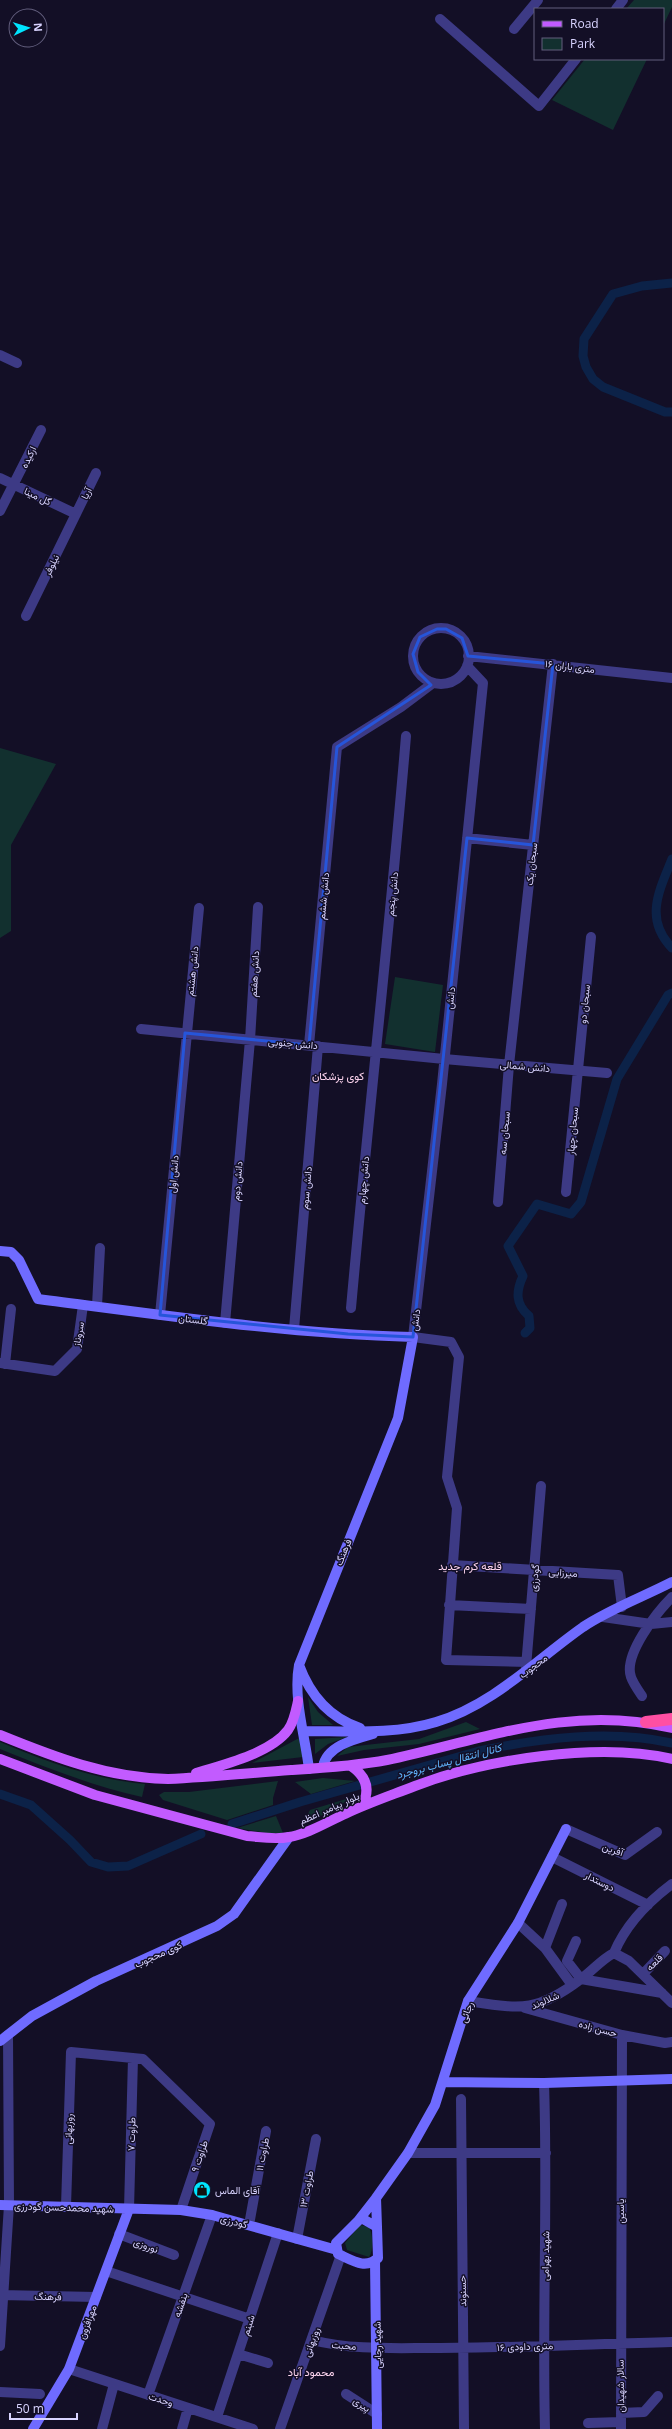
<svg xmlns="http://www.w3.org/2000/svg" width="672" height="2429" viewBox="0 0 672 2429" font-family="'Open Sans',Vazirmatn,sans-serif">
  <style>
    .green { fill: #12302f }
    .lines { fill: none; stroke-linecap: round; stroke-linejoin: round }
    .canal { stroke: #0c2248; stroke-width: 9 }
    .street { stroke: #3d3a85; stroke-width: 10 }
    .secondary { stroke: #6f6bff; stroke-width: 10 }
    .primary { stroke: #c25bff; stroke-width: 10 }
    .highway { stroke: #ff4fa3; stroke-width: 12 }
    .marked { fill: none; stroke: #2655da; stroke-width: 3; stroke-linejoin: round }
    .labels { text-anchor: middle; stroke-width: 3; stroke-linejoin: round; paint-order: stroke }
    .street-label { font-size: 10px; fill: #d9d4ff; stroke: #130f26 }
    .poi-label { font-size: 10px; fill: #d9d4ff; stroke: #130f26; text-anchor: start }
    .neighbourhood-label { font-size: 11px; fill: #ffd6f0; stroke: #130f26 }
    .water-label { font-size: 11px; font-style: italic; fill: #62b6ff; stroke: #130f26 }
  </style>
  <rect width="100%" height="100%" fill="#130f26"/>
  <path class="green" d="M634 0H672V7L663 26V9H626Z
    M585 59H647L613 130 552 100Z
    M0 748 56 764 11 845V931L0 938Z
    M395 977 443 985 435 1052 385 1044Z
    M308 1697 318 1712 333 1725H312Z
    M466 1722 480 1729 419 1744 364 1750 337 1756 348 1747 419 1739Z
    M301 1737 303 1757 252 1763Z
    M347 1737 328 1744 315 1754V1739Z
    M0 1742C47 1762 93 1779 145 1784L142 1797C93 1786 47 1768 0 1749Z
    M323 1778 355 1781 311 1794 295 1782Z
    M278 1781 273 1798V1805L227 1820 163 1800 159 1795 164 1792H189Z
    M356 1796 301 1827 310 1810Z
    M276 1816 283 1833H267L237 1828Z
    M360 2225 369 2227C373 2234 374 2250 369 2257L347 2250 345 2243Z"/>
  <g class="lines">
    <path class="canal" d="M672 283 642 286 613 294 584 339 583 356 586 367 593 379 603 387 665 412H672
      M672 859C659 891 644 919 672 948
      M525 1333 530 1328 529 1316C515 1304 516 1291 523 1276L508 1246 537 1204 571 1214 581 1202 617 1079 668 995 672 993
      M0 1794 31 1805 70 1840 91 1862 108 1867 128 1866 201 1834
      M232 1824 300 1802 479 1751C541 1738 610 1729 672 1743"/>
    <path class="street" d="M616 9 623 0
      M440 19 539 106 576 59
      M514 29 538 0
      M0 355 17 363
      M0 478 76 514
      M0 511 41 430
      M26 616 96 473
      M413 656a28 28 0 1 1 56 0a28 28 0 1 1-56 0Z
      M468 656 672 678
      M467 666 483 683 442 1084 413 1337 451 1342 459 1357 447 1477 457 1508 446 1660 527 1662
      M467 838 533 845
      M141 1029 444 1059 607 1073
      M309 1045 337 747 401 707 433 683
      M566 1192 591 937
      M498 1202 509 1065 553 664
      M97 1306 100 1248
      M351 1308C368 1117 390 927 406 736
      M160 1315 199 908
      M225 1323 250 1040 258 907
      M294 1329 318 1046
      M0 1363 55 1371 77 1349 83 1305
      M5 1364 11 1309
      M452 1565 618 1575 622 1607
      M449 1605 531 1609
      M603 1617 651 1624 672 1622
      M526 1667 541 1486
      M642 1696C638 1690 633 1683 631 1677 623 1655 657 1612 672 1597
      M566 1829 625 1855 657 1832
      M552 1857 648 1905
      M518 1923 545 1948 572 1985
      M576 1941 567 1961 581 1979 662 1993
      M545 1948 562 1904
      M614 1953C626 1924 648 1902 672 1884
      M643 1974 665 1951
      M468 2001C521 2009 536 2013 581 1979 592 1971 602 1959 614 1953L629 1961 672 2003
      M525 2008 622 2035 665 2043 672 2042
      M544 2083C548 2198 542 2314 545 2429
      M461 2099 464 2429
      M408 2153H546
      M66 2206 71 2052 143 2059 210 2124 181 2210
      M129 2209 133 2058
      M249 2225 266 2131
      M119 2234 174 2255
      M297 2239 316 2139
      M106 2271 250 2319
      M0 2295 96 2297
      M312 2340C351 2350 392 2348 432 2348 512 2348 592 2344 672 2342
      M0 2346 9 2205 8 2035
      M238 2354 268 2363
      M69 2369 253 2429
      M0 2392 40 2394
      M346 2394 377 2414
      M148 2395 212 2215
      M621 2413 644 2412 658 2396
      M217 2417 278 2233
      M588 2423 621 2422
      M102 2429 114 2384
      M182 2429 188 2408
      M280 2429 341 2255
      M621 2429 622 2035"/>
    <path class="secondary" d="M0 1251 11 1252 19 1260 38 1299C163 1315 288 1334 413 1337L398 1418 299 1665C293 1698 305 1736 309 1769
      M299 1665C310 1695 330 1718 360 1728
      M304 1731C348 1731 394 1735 436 1722 493 1705 536 1660 583 1627 610 1609 643 1597 672 1582
      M323 1767C326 1746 355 1739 373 1734
      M0 2041 32 2016 96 1981 217 1926 234 1914 289 1837
      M443 2082 544 2083 672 2079
      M376 2198 408 2153 435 2105 468 2001 518 1923 566 1829
      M0 2205 181 2210 212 2215 337 2250
      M363 2219 377 2227 378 2258C365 2270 352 2260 338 2254L336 2243 359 2220Z
      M358 2221 376 2198 377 2227
      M375 2260 377 2429
      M33 2429 69 2369 129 2209"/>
    <path class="primary" d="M0 1735C54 1757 108 1778 168 1779 209 1777 250 1773 291 1770 323 1768 356 1766 387 1760 485 1739 570 1704 672 1728
      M0 1759 95 1795 247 1836C261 1837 275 1840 289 1837 308 1834 327 1822 345 1814 368 1803 392 1795 415 1786 485 1759 599 1742 672 1759
      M351 1766C366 1776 371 1789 362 1806
      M196 1773C223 1765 271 1753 288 1730 294 1722 296 1710 298 1701"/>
    <path class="highway" d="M646 1722 672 1719"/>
  </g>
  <path class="marked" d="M437 629H446L462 638 468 656 553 664 533 845 467 838 413 1337 348 1334 160 1315 185 1033 309 1045 337 747 431 685 418 672 413 654 420 637Z"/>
  <defs>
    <g id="shop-disc" transform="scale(0.9)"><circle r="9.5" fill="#00e5ff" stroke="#130f26"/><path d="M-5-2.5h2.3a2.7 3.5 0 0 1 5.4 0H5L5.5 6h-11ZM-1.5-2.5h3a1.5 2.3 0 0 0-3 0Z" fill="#111"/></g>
  </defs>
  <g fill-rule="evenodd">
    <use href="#shop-disc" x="202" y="2190"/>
  </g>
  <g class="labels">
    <g class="street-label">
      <text transform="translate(28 457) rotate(-64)" y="4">ارکیده</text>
      <text transform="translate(86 493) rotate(-64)" y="4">آریا</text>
      <text transform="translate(38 496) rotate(25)" y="4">گل مینا</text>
      <text transform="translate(51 565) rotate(-64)" y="4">نیلوفر</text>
      <text transform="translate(570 666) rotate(7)" y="4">۱۶ متری باران</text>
      <text transform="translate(531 864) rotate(-84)" y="4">سبحان یک</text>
      <text transform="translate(392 894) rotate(-84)" y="4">دانش پنجم</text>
      <text transform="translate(323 896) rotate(-85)" y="4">دانش ششم</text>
      <text transform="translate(192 971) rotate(-84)" y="4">دانش هشتم</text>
      <text transform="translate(254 974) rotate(-87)" y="4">دانش هفتم</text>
      <text transform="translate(450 998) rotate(-84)" y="4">دانش</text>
      <text transform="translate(584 1004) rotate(-84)" y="4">سبحان دو</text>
      <text transform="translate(293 1043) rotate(5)" y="4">دانش جنوبی</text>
      <text transform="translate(525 1066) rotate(5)" y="4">دانش شمالی</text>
      <text transform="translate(572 1131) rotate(-85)" y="4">سبحان چهار</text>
      <text transform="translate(504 1133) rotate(-85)" y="4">سبحان سه</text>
      <text transform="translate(173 1174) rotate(-85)" y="4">دانش اول</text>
      <text transform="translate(363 1180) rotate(-85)" y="4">دانش چهارم</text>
      <text transform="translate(237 1181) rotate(-85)" y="4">دانش دوم</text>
      <text transform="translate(306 1188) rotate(-85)" y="4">دانش سوم</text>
      <text transform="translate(193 1319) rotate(7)" y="4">گلستان</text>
      <text transform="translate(415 1320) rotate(-83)" y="4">دانش</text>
      <text transform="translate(78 1334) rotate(-79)" y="4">سروناز</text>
      <text transform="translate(343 1552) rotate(-68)" y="4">فرهنگ</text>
      <text transform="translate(563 1572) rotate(4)" y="4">میرزایی</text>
      <text transform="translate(534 1578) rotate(-85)" y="4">گودرزی</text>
      <text transform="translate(533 1666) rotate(-37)" y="4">محجوب</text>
      <text transform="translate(329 1808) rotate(-24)" y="4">بلوار پیامبر اعظم</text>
      <text transform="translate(613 1849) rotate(19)" y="4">آفرین</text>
      <text transform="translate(600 1881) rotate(27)" y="4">دوستدار</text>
      <text transform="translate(158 1954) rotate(-24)" y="4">کوی محجوب</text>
      <text transform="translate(654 1962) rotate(-45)" y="4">قلعه</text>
      <text transform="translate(545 2000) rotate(-23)" y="4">شلالوند</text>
      <text transform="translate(466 2012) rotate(-69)" y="4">رجائی</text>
      <text transform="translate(598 2028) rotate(15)" y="4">حسن زاده</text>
      <text transform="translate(68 2129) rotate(-88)" y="4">روزبهانی</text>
      <text transform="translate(131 2134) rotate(-88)" y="4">طراوت ۷</text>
      <text transform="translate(262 2154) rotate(-79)" y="4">طراوت ۱۱</text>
      <text transform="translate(199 2156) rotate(-71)" y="4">طراوت ۹</text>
      <text transform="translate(306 2189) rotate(-79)" y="4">طراوت ۱۳</text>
      <text transform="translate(64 2207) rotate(2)" y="4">شهید محمدحسن گودرزی</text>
      <text transform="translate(620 2211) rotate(-90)" y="4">یاسین</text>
      <text transform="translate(234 2221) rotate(15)" y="4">گودرزی</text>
      <text transform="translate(146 2245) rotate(20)" y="4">نوروزی</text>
      <text transform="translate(545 2256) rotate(-89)" y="4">شهید بهرامی</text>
      <text transform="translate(462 2291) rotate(-91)" y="4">حسنوند</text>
      <text transform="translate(48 2296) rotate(1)" y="4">فرهنگ</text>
      <text transform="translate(180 2305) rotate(-71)" y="4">بنفشه</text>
      <text transform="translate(87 2322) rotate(-70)" y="4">مهرافزون</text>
      <text transform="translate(248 2325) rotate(-72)" y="4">شبنم</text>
      <text transform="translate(311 2342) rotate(-71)" y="4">روزبهانی</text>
      <text transform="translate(344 2345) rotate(5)" y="4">محبت</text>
      <text transform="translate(377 2345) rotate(-91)" y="4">شهید رجایی</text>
      <text transform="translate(525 2346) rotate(-2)" y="4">۱۶ متری داودی</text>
      <text transform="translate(620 2386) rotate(-91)" y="4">سالار شهیدان</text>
      <text transform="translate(161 2399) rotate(18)" y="4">وحدت</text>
      <text transform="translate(362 2404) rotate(33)" y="4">پیری</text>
    </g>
    <g class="poi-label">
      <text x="215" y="2194">آقای الماس</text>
    </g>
    <g class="neighbourhood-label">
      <text x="338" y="1080">کوی پزشکان</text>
      <text x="470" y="1570">قلعه کرم جدید</text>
      <text x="311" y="2376">محمود آباد</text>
    </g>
    <g class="water-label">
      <text transform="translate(449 1761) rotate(-15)" y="4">کانال انتقال پساب بروجرد</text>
    </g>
  </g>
  <rect x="534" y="8" width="130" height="52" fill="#130f26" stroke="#625e7d"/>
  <rect x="542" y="21" width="20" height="6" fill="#c25bff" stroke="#625e7d"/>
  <text x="570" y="28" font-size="12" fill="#d9d4ff">Road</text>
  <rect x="542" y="38" width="20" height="12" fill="#12302f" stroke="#625e7d"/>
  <text x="570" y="48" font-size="12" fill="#d9d4ff">Park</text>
  <g transform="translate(28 28) rotate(86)"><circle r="19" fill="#130f26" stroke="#625e7d"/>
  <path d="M0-3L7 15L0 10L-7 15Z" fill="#00e5ff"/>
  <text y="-6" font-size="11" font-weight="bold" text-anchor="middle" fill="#d9d4ff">N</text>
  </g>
  <path d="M10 2413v6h67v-6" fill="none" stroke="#d9d4ff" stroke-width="2"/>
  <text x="16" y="2413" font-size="12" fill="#d9d4ff" stroke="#130f26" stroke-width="3" paint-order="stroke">50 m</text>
</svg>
